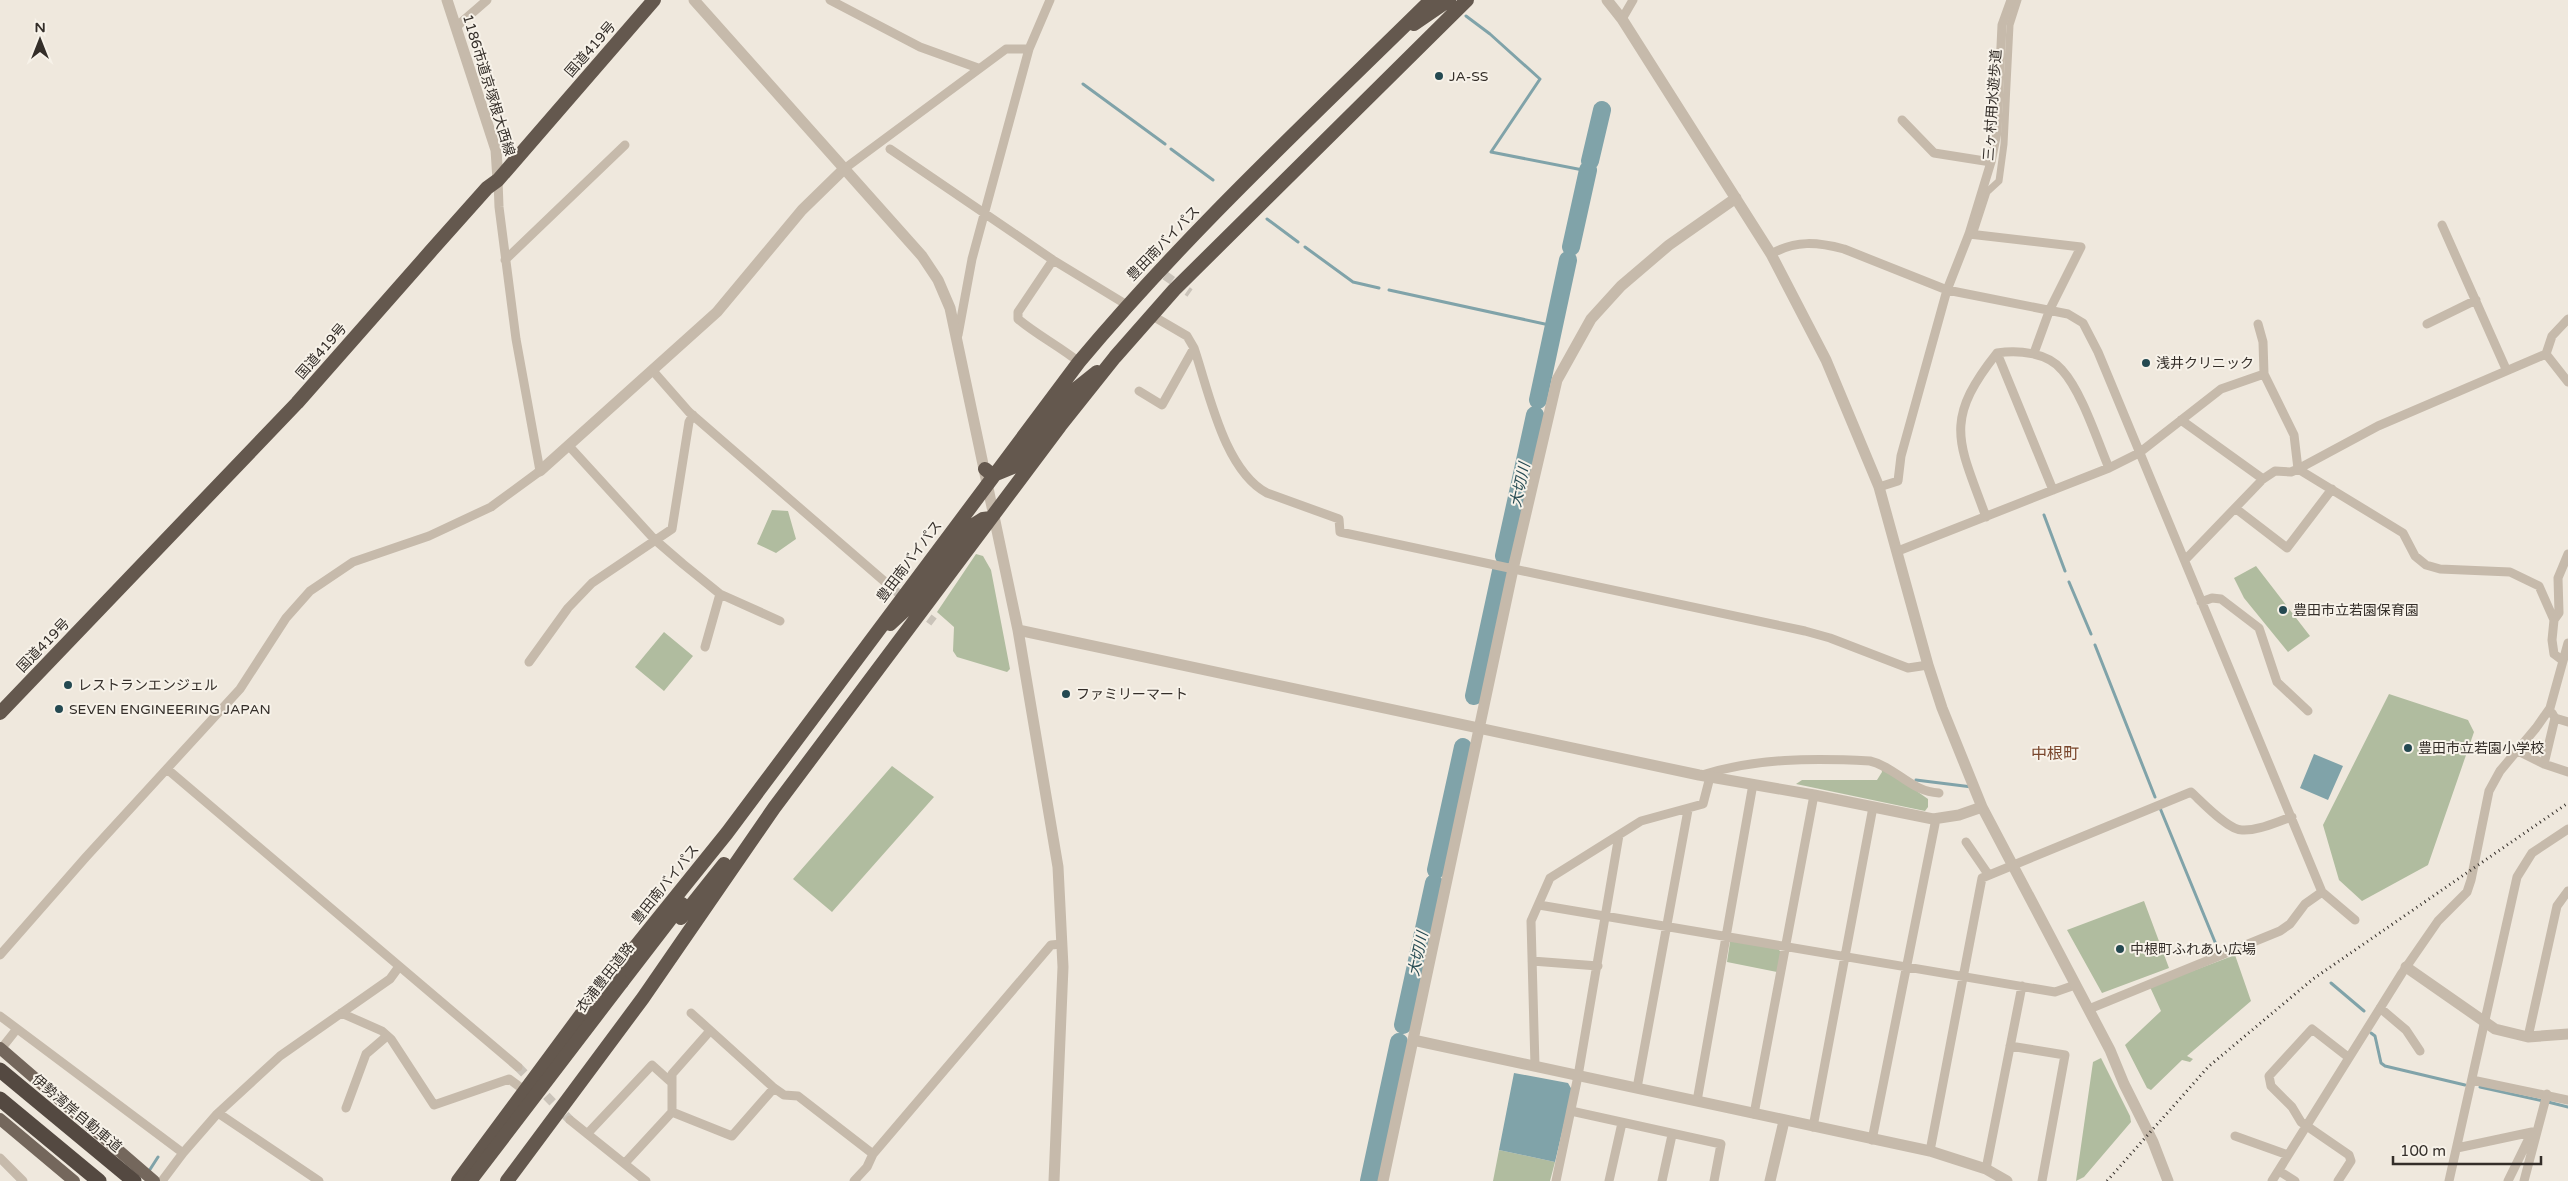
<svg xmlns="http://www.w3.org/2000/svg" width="2568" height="1181" viewBox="0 0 2568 1181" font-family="'Varela Round','Noto Sans JP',sans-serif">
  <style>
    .green { fill: #b0bc9f }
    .water { fill: #80a3a9 }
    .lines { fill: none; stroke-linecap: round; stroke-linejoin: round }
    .stream { stroke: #80a3a9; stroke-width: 3 }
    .river { stroke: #80a3a9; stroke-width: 18 }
    .minor-tunnel { stroke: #cac3b9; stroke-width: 9; stroke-dasharray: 9 4.5; stroke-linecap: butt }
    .pedestrian { stroke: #c6baab; stroke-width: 7 }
    .minor { stroke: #c6baab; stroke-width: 9 }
    .tertiary { stroke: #c6baab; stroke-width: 11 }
    .primary { stroke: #74675c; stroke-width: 12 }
    .trunk { stroke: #64584e; stroke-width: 14 }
    .motorway { stroke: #544941; stroke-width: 15 }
    .rail { stroke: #342e29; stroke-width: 3; stroke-dasharray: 1 4; stroke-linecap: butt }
    .trunk-bridge { stroke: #64584e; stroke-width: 14 }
    .poi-dot { fill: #244951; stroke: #f7f2e9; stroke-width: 2 }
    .labels { text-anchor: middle; stroke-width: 4; stroke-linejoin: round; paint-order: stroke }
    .street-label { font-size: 14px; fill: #342e29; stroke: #f7f2e9 }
    .poi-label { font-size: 14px; fill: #342e29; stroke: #f7f2e9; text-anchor: start }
    .water-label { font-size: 15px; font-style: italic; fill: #244951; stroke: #f7f2e9 }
    .quarter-label { font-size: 16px; fill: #79462c; stroke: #f7f2e9 }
  </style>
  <rect width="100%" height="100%" fill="#efe8dd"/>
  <path class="green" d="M772 510 788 511 796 539 776 553 757 544Z
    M976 554 983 556 991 570 1010 669 1007 672 957 657 953 651 954 627 937 612Z
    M2256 566 2310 636 2288 652 2244 598 2234 578Z
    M664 632 693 656 664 691 635 667Z
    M2389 694 2468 720 2474 732 2428 865 2362 901 2339 880 2323 825Z
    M892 766 934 797 832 912 793 879Z
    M1881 766 1928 799V807L1925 811 1796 784 1802 780H1877L1882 772Z
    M2144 901 2169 968 2102 993 2067 930Z
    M1733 941 1778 949 1781 952 1777 972 1727 962 1730 942Z
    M2235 955 2251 1001 2187 1056 2193 1059 2190 1062 2182 1060 2151 1090 2147 1088 2125 1045 2161 1011 2150 987Z
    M2101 1058 2130 1116 2131 1122 2084 1177 2076 1181 2093 1062Z
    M1499 1150 1555 1162 1550 1181H1493Z"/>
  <path class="water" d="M2314 754 2343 766 2328 800 2300 788Z
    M1514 1073 1568 1083 1572 1090 1555 1162 1499 1150Z"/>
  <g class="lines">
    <path class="stream" d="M1466 16 1490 34 1540 79 1491 152 1588 171
      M1083 84 1165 144
      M1171 149 1213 180
      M1267 219 1298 242
      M1305 247 1353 282 1379 288
      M1389 290 1554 326
      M2044 515 2065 571
      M2069 582 2091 634
      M2095 645 2155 797
      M1916 780 1972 787
      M2160 808 2215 942
      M2331 983 2364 1011
      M2371 1033 2375 1036 2381 1063 2385 1066 2465 1085
      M2480 1087 2543 1101
      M2548 1102 2568 1107
      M149 1171 158 1157"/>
    <path class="river" d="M1590 161 1602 110
      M1571 247 1588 170
      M1538 400 1568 260
      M1504 556 1535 415
      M1474 696 1501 571
      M1436 870 1463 747
      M1403 1025 1434 883
      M1369 1181 1399 1042"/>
    <path class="minor-tunnel" d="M1143 260 1190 293
      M884 581 906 600
      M918 610 934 622
      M518 1067 570 1120"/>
    <path class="pedestrian" d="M1973 235 1987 192 1999 181 2004 144 2010 25 2018 0"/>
    <path class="minor" d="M830 0 920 47 978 68
      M1622 19 1633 0
      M456 27 487 0
      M1902 120 1934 153 1991 162
      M890 149 1053 260 1127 305
      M844 169 1006 49H1029
      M2442 225 2506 369
      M1969 234 2081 247 2050 309 2034 353
      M1771 254C1796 240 1817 242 1844 249L1947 290 2068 314 2083 323 2098 352 2322 892 2355 920
      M505 260 625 145
      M1053 260 1018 312V319C1037 335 1059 346 1079 362
      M1151 315 1187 336 1194 348C1209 392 1224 470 1267 493L1339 519 1340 532 1805 631 1830 638 1908 668 1928 665
      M2258 324 2263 342 2264 374
      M2427 324 2476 300
      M958 335 972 259 1004 141 1029 49 1050 0
      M1997 353 2053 490
      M2546 354 2552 336 2568 319
      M2546 354 2568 382
      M653 371 689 412 884 581
      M1139 391 1162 405 1194 348
      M2181 420 2263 479
      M569 446 654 539 683 564 720 594 780 621
      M2298 469 2403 533 2415 556 2426 565 2440 569 2510 572 2539 586 2554 620 2552 640 2554 654 2562 660
      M1879 487 1898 481 1901 456 1947 290 1969 234 1991 162 1997 132 2002 25 2011 0
      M2235 508 2287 548 2332 489
      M1986 517C1959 442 1942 422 1997 353 2018 350 2047 352 2062 370 2082 392 2097 440 2109 468
      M1898 551 2109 468 2139 453 2221 389 2264 374 2294 435 2298 469
      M2185 560 2263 479 2275 471 2291 472 2298 469 2378 426 2546 354
      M2201 602 2212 598 2221 599 2259 628 2277 682 2308 711
      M2554 620 2559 613 2558 578 2568 554
      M705 647 720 594
      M529 662 568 608 592 583 672 529 689 422 693 415
      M2552 713 2555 718 2568 722
      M2516 750 2544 764 2568 772
      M2544 764 2555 718
      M167 769 518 1067
      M1702 775C1756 758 1813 758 1870 761 1896 767 1911 792 1939 793
      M1966 842 1988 874
      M1539 905 2055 992 2075 985
      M0 955 86 857 240 689 286 618 310 591 353 562 429 536 491 507 540 471 516 339 499 207 498 180
      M1532 961 1598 966
      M2380 1008 2406 1030 2420 1051
      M2089 1009 2280 931 2290 924 2305 904 2322 892
      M341 1013 382 1031 391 1039 434 1105 509 1079 524 1090
      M691 1013 774 1088 784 1095 798 1096 873 1154
      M0 1016 183 1153 162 1181
      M2528 1037 2557 906 2568 891
      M2010 1046 2065 1055 2042 1181
      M1 1049 16 1030
      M1535 1066 1531 921 1550 878 1641 821 1703 804 1710 777
      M2472 1080 2568 1100
      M1637 1088 1688 810
      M1697 1101 1753 784
      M346 1108 366 1054 387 1036
      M1571 1111 1721 1144 1714 1181
      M672 1112 732 1136 774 1088
      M218 1113 319 1181
      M1754 1114 1814 795
      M570 1120 646 1181
      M1813 1127 1873 807
      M588 1133 652 1065 672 1083
      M2235 1136 2288 1155
      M1872 1140 1935 824 1933 819
      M2457 1148 2532 1132
      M1930 1151 1982 878 2191 792C2202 802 2228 830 2242 830 2258 831 2276 822 2292 817
      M183 1153 217 1114 280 1056 390 979 398 968
      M0 1158 23 1181
      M625 1163 672 1112V1074L709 1032
      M1986 1169 2022 986
      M2279 1171 2295 1181
      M854 1181 867 1167 873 1154 1051 945 1062 944
      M1556 1181 1578 1076 1619 835
      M1609 1181 1622 1123
      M1662 1181 1672 1135
      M2272 1181 2402 973 2438 921 2467 892 2471 880 2489 791 2500 771 2536 728 2550 708 2568 643
      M2338 1181 2351 1161 2349 1155 2301 1122 2292 1107 2271 1086 2269 1076 2312 1029 2348 1057
      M2449 1181 2517 877 2532 853 2568 829
      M2508 1181 2532 1132H2534
      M2524 1181 2547 1094"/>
    <path class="tertiary" d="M447 0 496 150 498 180
      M694 0 922 256 938 280 950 308 1018 630 1058 867 1063 967 1054 1181
      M1607 0 1622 19 1771 254 1826 360 1879 487 1928 665 1942 708 1982 807 2110 1050 2124 1084 2153 1142 2168 1181
      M540 471 717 312 802 210 844 169
      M1018 630 1699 775 1814 795 1933 819 1959 815 1982 807
      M2406 967 2495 1029 2528 1037 2568 1034
      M1413 1040 1930 1151 1986 1169 2007 1181
      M1383 1181 1513 569 1557 380 1591 319 1621 286 1669 245 1736 198
      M1770 1181 1784 1121"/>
    <path class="primary" d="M0 1048 154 1181
      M0 1119 74 1181"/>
    <path class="trunk" d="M1414 24 1449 0
      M985 469 990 473 996 474 1013 467 1067 396 1097 372
      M890 624 918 598 972 526 983 519 991 518
      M0 713 297 403 430 252 487 188 498 180 654 0
      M681 918 724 864
      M622 982 682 904
      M458 1181 586 1008 727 833 1079 362C1187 233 1311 118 1431 0
      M507 1181 643 998 774 808 1060 426 1115 357 1174 290 1467 0"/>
    <path class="motorway" d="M0 1070 134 1181
      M0 1099 99 1181"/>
    <path class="rail" d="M2107 1181 2208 1067 2313 979 2568 803"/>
    <path class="trunk-bridge" d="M470 1181 622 982"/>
  </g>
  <g class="poi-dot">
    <circle cx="1439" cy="76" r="5"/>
    <circle cx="2146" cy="363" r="5"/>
    <circle cx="2283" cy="610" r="5"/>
    <circle cx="68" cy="685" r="5"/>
    <circle cx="1066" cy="694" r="5"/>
    <circle cx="59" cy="709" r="5"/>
    <circle cx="2408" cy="748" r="5"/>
    <circle cx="2120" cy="949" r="5"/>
  </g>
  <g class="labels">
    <g class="street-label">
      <text transform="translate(590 49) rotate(-49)" y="5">国道419号</text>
      <text transform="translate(489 85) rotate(73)" y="5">1186市道京塚根大西線</text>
      <text transform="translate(1992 105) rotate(-86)" y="5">三ヶ村用水遊歩道</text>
      <text transform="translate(1163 243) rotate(-46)" y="5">豊田南バイパス</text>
      <text transform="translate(321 351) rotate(-49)" y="5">国道419号</text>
      <text transform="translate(909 561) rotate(-53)" y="5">豊田南バイパス</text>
      <text transform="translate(43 645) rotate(-46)" y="5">国道419号</text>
      <text transform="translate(665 884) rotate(-51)" y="5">豊田南バイパス</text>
      <text transform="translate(605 977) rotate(-52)" y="5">衣浦豊田道路</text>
      <text transform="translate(77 1113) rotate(40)" y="5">伊勢湾岸自動車道</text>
    </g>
    <g class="poi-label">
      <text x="1449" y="81">JA-SS</text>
      <text x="2156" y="368">浅井クリニック</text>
      <text x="2293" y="615">豊田市立若園保育園</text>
      <text x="78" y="690">レストランエンジェル</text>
      <text x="1076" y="699">ファミリーマート</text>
      <text x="69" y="714">SEVEN ENGINEERING JAPAN</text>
      <text x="2418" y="753">豊田市立若園小学校</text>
      <text x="2130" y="954">中根町ふれあい広場</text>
    </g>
    <g class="water-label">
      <text transform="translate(1520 485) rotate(-78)" y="5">大切川</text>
      <text transform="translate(1418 954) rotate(-78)" y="5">大切川</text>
    </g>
    <g class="quarter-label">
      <text x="2055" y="759">中根町</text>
    </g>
  </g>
  <g transform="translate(40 40)" stroke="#f7f2e9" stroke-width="4" paint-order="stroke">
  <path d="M0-4L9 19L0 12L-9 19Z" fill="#342e29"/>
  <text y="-8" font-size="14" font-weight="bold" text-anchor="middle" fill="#342e29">N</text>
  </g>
  <path d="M2393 1156v8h148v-8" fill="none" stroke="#342e29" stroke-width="2.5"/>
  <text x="2400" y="1156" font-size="15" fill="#342e29" stroke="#f7f2e9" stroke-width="4" paint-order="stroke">100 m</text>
</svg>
